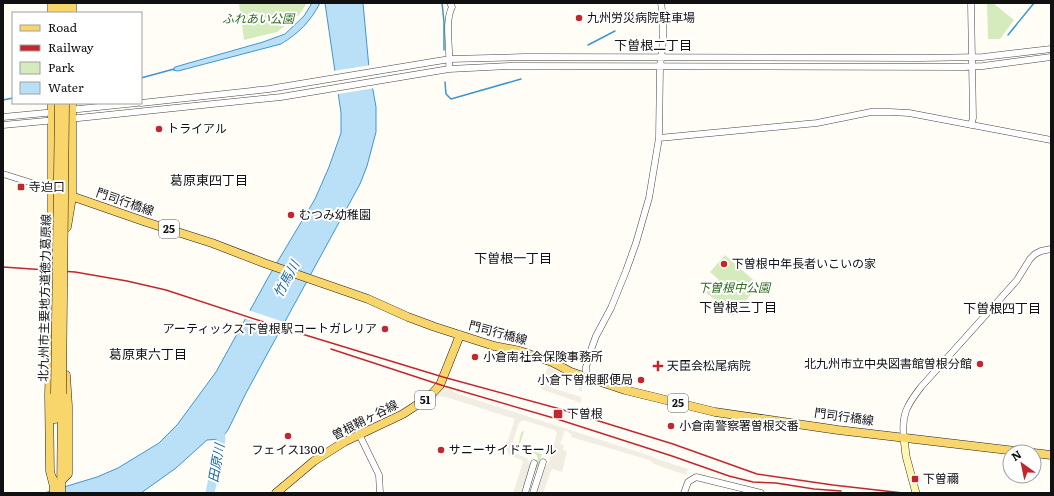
<svg xmlns="http://www.w3.org/2000/svg" width="1054" height="496" viewBox="0 0 1054 496" font-family="Literata,'Noto Sans JP',serif">
  <style>
    .green { fill: #d5ebbd }
    .plaza { fill: #f1ede2 }
    .water { fill: #b9e0f7; stroke: #3f96cf }
    .pier { fill: #fffdf5 }
    .lines { fill: none; stroke-linecap: round; stroke-linejoin: round }
    .stream { stroke: #3f96cf; stroke-width: 1.5 }
    .river { stroke: #b9e0f7; stroke-width: 9 }
    .primary-tunnel { stroke: #dbdad3; stroke-width: 8; stroke-dasharray: 8 4; stroke-linecap: butt }
    .tertiary-casing { stroke: #444; stroke-width: 7 }
    .secondary-casing { stroke: #333; stroke-width: 8 }
    .primary-casing { stroke: #222; stroke-width: 9 }
    .tertiary { stroke: #fff; stroke-width: 6 }
    .secondary { stroke: #fff6b0; stroke-width: 7 }
    .primary { stroke: #f9d66b; stroke-width: 8 }
    .rail { stroke: #c4262e; stroke-width: 1.5 }
    .primary-bridge-casing { stroke: #222; stroke-width: 9; stroke-linecap: butt }
    .primary-bridge { stroke: #f9d66b; stroke-width: 8 }
    .poi-dot { fill: #c4262e; stroke: #fff; stroke-width: 1.5 }
    .labels { text-anchor: middle; stroke-width: 4; stroke-linejoin: round; paint-order: stroke }
    .shield { fill: #fff; stroke: #585858; stroke-width: 1 }
    .shield-label { font-size: 11px; font-weight: bold; fill: #111 }
    .poi-label { font-size: 12px; fill: #111; stroke: #fff; text-anchor: start }
    .park-label { font-size: 12px; font-style: italic; fill: #2f6b1f; stroke: #fff }
    .street-label { font-size: 12px; fill: #111; stroke: #fff }
    .neighbourhood-label { font-size: 13px; fill: #111; stroke: #fff }
    .water-label { font-size: 13px; font-style: italic; fill: #1768a6; stroke: #fff }
  </style>
  <rect width="100%" height="100%" fill="#fffdf5"/>
  <path class="green" d="M239 3H307L299 15 277 32 244 40Z
    M987 3H993L1014 20 1000 39H988Z
    M725 255 759 285 733 316 725 307 706 293 719 280 710 272Z
    M523 431H524L520 444V447L542 454 537 470 536 469C543 444 526 458 518 446L521 433Z"/>
  <path class="plaza" d="M548 365 552 369 580 380 582 382V391H579L578 382 553 374 548 377 547 384 549 387 581 397V403L541 389Z
    M443 386 458 394 651 456 657 459 688 469 686 475 654 464 649 460 571 437 572 435 565 430 560 444 564 445 563 450 567 451 562 472 552 469 551 471 543 493H536L545 467 549 462 557 433 555 430 523 420 519 423 511 447 514 453 527 458 529 461 530 466 521 493H513L523 462 522 460 509 455 506 447 515 419 446 397 440 396 434 400Z"/>
  <path class="water" d="M312 3H320C310 22 299 33 281 44L178 71 173 70 175 67 263 42 285 34 304 16Z
    M325 3H363L369 68 376 107V132L367 166 360 184 246 393 228 430 221 439 207 440 176 468 141 493H44L97 477 118 468 159 443 177 425 216 372 269 276 315 199 329 167 341 133V113Z"/>
  <path class="pier" d="M371 65 375 88 338 94 337 96 333 71Z
    M248 310 284 322 280 330 243 318Z"/>
  <g class="lines">
    <path class="stream" d="M442 3 444 22V50
      M1008 35 1034 3
      M588 45 615 31
      M141 78 174 69
      M445 82 446 94 451 99 521 79
      M3 100 13 98"/>
    <path class="river" d="M210 493 221 439 219 428"/>
    <path class="primary-tunnel" d="M51 326 52 228"/>
    <g class="tertiary-casing">
      <path id="tertiary" d="M449 69C451 50 444 23 452 7L450 3
        M141 103 269 89 450 59 525 57 920 58 983 57 1051 49
        M69 110 137 103
        M3 117 56 112
        M69 119 281 97 449 69 509 66 964 67 983 66 1051 57
        M3 125 56 120
        M971 125 973 118 971 3
        M659 138 817 123 871 112H890L909 113 1051 140
        M3 174 51 189
        M586 377V367L592 347 596 336 611 308 626 271 636 243 649 198 659 138 660 67 663 41V17L661 3
        M360 436 379 475 380 493
        M904 438C901 415 907 405 921 387L1017 280 1030 259 1035 254 1041 251 1051 249
        M525 493 534 463
        M533 493 543 462
        M684 493 688 482 696 477 761 493"/>
    </g>
    <g class="secondary-casing">
      <path id="secondary" d="M904 438 906 456 916 493"/>
    </g>
    <g class="primary-casing">
      <path id="primary" d="M60 3V13
        M66 3V13
        M72 3V13
        M52 13V3
        M52 103V228
        M51 189 146 222 212 243 264 263 368 299 408 317 435 327 494 346 520 351 552 362 571 372 625 390 715 412 838 430 1025 452
        M67 227 72 197V103
        M51 326 49 395 50 471 53 483
        M55 419V394
        M1034 453 1051 455
        M53 479 54 493
        M61 481 68 474V406L66 375
        M61 493 62 395
        M276 493 314 461 344 442 403 414 429 397 440 385 460 335"/>
    </g>
    <use href="#tertiary" class="tertiary"/>
    <use href="#secondary" class="secondary"/>
    <use href="#primary" class="primary"/>
    <path class="rail" d="M3 267 75 272 127 281 166 290 279 327 443 377 560 409 673 444 757 474 833 485 903 493
      M331 349 444 386 557 419 672 456 729 476 753 482 776 483 814 489 841 491"/>
    <g class="primary-bridge-casing">
      <path id="primary-bridge" d="M55 394 59 103
        M62 394 65 103"/>
    </g>
    <use href="#primary-bridge" class="primary-bridge"/>
  </g>
  <g class="poi-dot">
    <circle cx="579" cy="18" r="4"/>
    <circle cx="159" cy="129" r="4"/>
    <rect x="17" y="183" width="8" height="8" rx="2"/>
    <circle cx="291" cy="215" r="4"/>
    <circle cx="724" cy="264" r="4"/>
    <circle cx="385" cy="329" r="4"/>
    <circle cx="475" cy="357" r="4"/>
    <circle cx="980" cy="364" r="4"/>
    <path d="M656 360h4v4h4v4h-4v4h-4v-4h-4v-4h4z"/>
    <circle cx="641" cy="380" r="4"/>
    <rect x="553" y="409" width="10" height="10" rx="2"/>
    <circle cx="671" cy="426" r="4"/>
    <circle cx="288" cy="436" r="4"/>
    <circle cx="441" cy="450" r="4"/>
    <rect x="911" y="475" width="8" height="8" rx="2"/>
  </g>
  <g class="labels">
    <g class="shield">
      <rect x="159" y="220" width="20" height="18" rx="3"/>
      <rect x="415" y="391" width="20" height="18" rx="3"/>
      <rect x="668" y="394" width="20" height="18" rx="3"/>
    </g>
    <g class="shield-label">
      <text x="169" y="233">25</text>
      <text x="425" y="404">51</text>
      <text x="678" y="407">25</text>
    </g>
    <g class="poi-label">
      <text x="587" y="22">九州労災病院駐車場</text>
      <text x="167" y="133">トライアル</text>
      <text x="29" y="191">寺迫口</text>
      <text x="299" y="219">むつみ幼稚園</text>
      <text x="732" y="268">下曽根中年長者いこいの家</text>
      <text x="377" y="333" text-anchor="end">アーティックス下曽根駅コートガレリア</text>
      <text x="483" y="361">小倉南社会保険事務所</text>
      <text x="972" y="368" text-anchor="end">北九州市立中央図書館曽根分館</text>
      <text x="667" y="370">天臣会松尾病院</text>
      <text x="633" y="384" text-anchor="end">小倉下曽根郵便局</text>
      <text x="567" y="418">下曽根</text>
      <text x="679" y="430">小倉南警察署曽根交番</text>
      <text x="288" y="454" text-anchor="middle">フェイス1300</text>
      <text x="449" y="454">サニーサイドモール</text>
      <text x="923" y="483">下曽禰</text>
    </g>
    <g class="park-label">
      <text x="258" y="23">ふれあい公園</text>
      <text x="734" y="292">下曽根中公園</text>
    </g>
    <g class="street-label">
      <text transform="translate(125 202) rotate(19)" y="4">門司行橋線</text>
      <text transform="translate(45 298) rotate(-89)" y="4">北九州市主要地方道徳力葛原線</text>
      <text transform="translate(498 333) rotate(15)" y="4">門司行橋線</text>
      <text transform="translate(844 417) rotate(8)" y="4">門司行橋線</text>
      <text transform="translate(365 420) rotate(-27)" y="4">曽根鞘ヶ谷線</text>
    </g>
    <g class="neighbourhood-label">
      <text x="653" y="50">下曽根二丁目</text>
      <text x="209" y="185">葛原東四丁目</text>
      <text x="513" y="263">下曽根一丁目</text>
      <text x="738" y="312">下曽根三丁目</text>
      <text x="1002" y="313">下曽根四丁目</text>
      <text x="148" y="359">葛原東六丁目</text>
    </g>
    <g class="water-label">
      <text transform="translate(286 279) rotate(-62)" y="5">竹馬川</text>
      <text transform="translate(216 463) rotate(-80)" y="5">田原川</text>
    </g>
  </g>
  <rect width="1054" height="496" fill="none" stroke="#111111" stroke-width="8"/>
  <rect x="12" y="12" width="130" height="92" fill="#ffffff" stroke="#a0a0a0"/>
  <rect x="20" y="25" width="20" height="6" fill="#f9d66b" stroke="#a0a0a0"/>
  <text x="48" y="32" font-size="12" fill="#111111">Road</text>
  <rect x="20" y="45" width="20" height="6" fill="#c4262e" stroke="#a0a0a0"/>
  <text x="48" y="52" font-size="12" fill="#111111">Railway</text>
  <rect x="20" y="62" width="20" height="12" fill="#d5ebbd" stroke="#a0a0a0"/>
  <text x="48" y="72" font-size="12" fill="#111111">Park</text>
  <rect x="20" y="82" width="20" height="12" fill="#b9e0f7" stroke="#a0a0a0"/>
  <text x="48" y="92" font-size="12" fill="#111111">Water</text>
  <g transform="translate(1022 464) rotate(327)"><circle r="19" fill="#ffffff" stroke="#a0a0a0"/>
  <path d="M0-3L7 15L0 10L-7 15Z" fill="#c4262e"/>
  <text y="-6" font-size="11" font-weight="bold" text-anchor="middle" fill="#111111">N</text>
  </g>
</svg>
